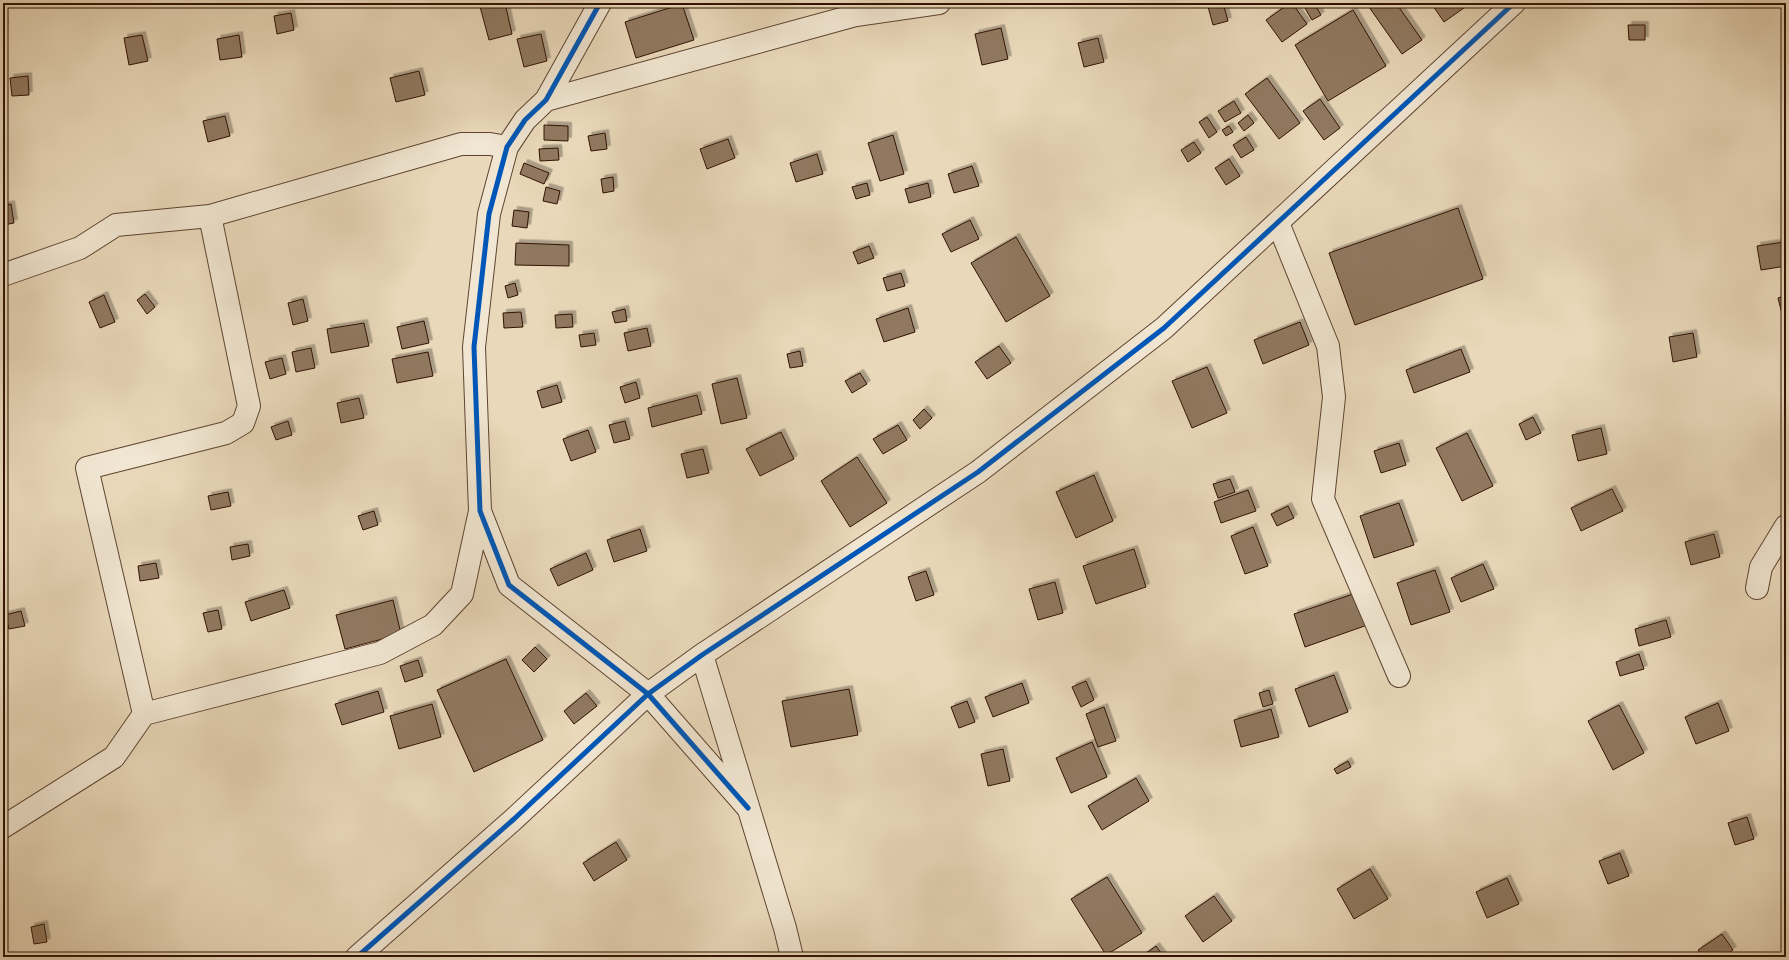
<svg xmlns="http://www.w3.org/2000/svg" width="1789" height="960" viewBox="0 0 1789 960" font-family="Vollkorn,serif">
  <style>
    .building { fill: #907961; stroke: #301202; filter: url(#shadow) }
    .lines { fill: none; stroke-linecap: round; stroke-linejoin: round }
    .minor-casing { stroke: #5e4430; stroke-width: 24 }
    .minor { stroke: #f1e6d2; stroke-width: 22 }
    .cycleway-casing { stroke: #f1e6d2; stroke-width: 8 }
    .cycleway { stroke: #0057b8; stroke-width: 5 }
  </style>
  <defs>
    <filter id="shadow"><feDropShadow dx="3.5" dy="-3.5" stdDeviation="0" flood-color="#0004"/></filter>
  </defs>
  <rect width="100%" height="100%" fill="#e9d8b9"/>
  <filter id="stains"><feTurbulence type="fractalNoise" baseFrequency=".005" numOctaves="4"/><feColorMatrix values="0 0 0 0 .2 0 0 0 0 .09 0 0 0 0 .02 0 0 0 .5 -.17"/></filter>
  <radialGradient id="worn" r=".72"><stop offset=".6" stop-color="#630" stop-opacity="0"/><stop offset="1" stop-color="#630" stop-opacity=".3"/></radialGradient>
  <path class="building" d="M479 3H505L512 34 489 40Z
    M1207 3H1223L1228 21 1213 25Z
    M1290 3H1292L1307 24 1282 42 1266 20Z
    M1302 3H1314L1321 15 1312 20Z
    M1374 3H1396L1422 40 1402 54 1369 7Z
    M1431 3H1471L1444 22Z
    M682 4 694 40 636 58 625 22Z
    M1353 10 1386 66 1328 101 1295 45Z
    M3 13 5 28H3Z
    M291 13 294 30 277 34 274 16Z
    M1628 25H1645V40H1629Z
    M1001 28 1008 59 982 65 975 34Z
    M541 34 547 61 524 67 517 39Z
    M142 35 148 61 129 65 124 38Z
    M239 35 242 57 220 60 217 39Z
    M1098 38 1104 62 1084 67 1078 43Z
    M419 71 425 95 396 102 390 78Z
    M28 76 29 95 12 96 10 78Z
    M1267 78 1300 123 1279 139 1245 94Z
    M1320 99 1340 128 1324 140 1303 111Z
    M1234 101 1241 113 1225 122 1218 111Z
    M1248 115 1254 123 1244 131 1238 123Z
    M225 116 230 136 208 142 203 121Z
    M1207 117 1217 132 1209 138 1199 122Z
    M544 125 568 126V141L544 140Z
    M1229 126 1233 132 1226 136 1222 130Z
    M605 133 607 149 591 151 588 136Z
    M893 135 904 174 880 181 868 143Z
    M1246 137 1254 150 1241 158 1233 145Z
    M728 139 735 158 707 169 700 149Z
    M1194 142 1201 153 1188 162 1181 150Z
    M558 148 559 160 540 161 539 149Z
    M817 154 823 174 796 182 790 163Z
    M1229 159 1240 176 1226 185 1215 168Z
    M524 163 549 173 544 184 520 174Z
    M972 166 979 186 954 193 948 174Z
    M613 177 614 191 603 193 601 179Z
    M867 183 870 195 856 199 852 187Z
    M928 183 931 197 909 203 905 189Z
    M546 187 560 191 557 204 543 201Z
    M11 204 14 223 3 225V206Z
    M1458 208 1483 279 1355 325 1329 253Z
    M514 210 529 212 527 228 512 226Z
    M970 220 979 239 951 252 942 234Z
    M1016 237 1050 296 1006 322 971 263Z
    M1784 242 1786 266 1761 270 1757 246Z
    M516 243 569 245V266L515 265Z
    M869 246 874 258 858 264 853 252Z
    M901 273 905 286 887 291 883 278Z
    M515 283 518 295 508 298 505 286Z
    M145 294 155 307 147 314 137 300Z
    M104 295 115 322 100 328 89 302Z
    M1786 295V318H1783L1778 298Z
    M303 299 308 321 293 325 288 303Z
    M908 308 915 332 884 342 876 319Z
    M625 309 627 321 615 323 612 312Z
    M521 312 523 327 504 328 503 313Z
    M572 314 573 327 556 328 555 315Z
    M424 321 429 343 402 349 397 327Z
    M1300 322 1309 345 1263 364 1254 340Z
    M364 323 369 346 331 353 327 329Z
    M647 328 651 346 628 351 624 333Z
    M594 333 596 345 581 347 579 335Z
    M1693 333 1697 357 1673 362 1669 337Z
    M999 346 1011 363 987 379 975 362Z
    M311 348 315 368 296 372 292 352Z
    M1461 349 1470 372 1414 393 1406 370Z
    M800 351 803 366 790 368 787 354Z
    M428 352 433 376 397 383 392 359Z
    M282 358 286 374 270 379 265 362Z
    M1207 367 1227 413 1192 428 1172 381Z
    M860 373 867 384 852 393 845 381Z
    M737 378 747 418 721 424 712 384Z
    M636 382 640 398 625 403 620 387Z
    M557 385 562 402 542 408 537 391Z
    M697 395 702 414 652 427 648 408Z
    M359 398 364 418 341 423 337 403Z
    M924 409 932 418 920 429 913 420Z
    M1533 417 1541 433 1526 440 1519 424Z
    M288 421 292 435 276 440 271 427Z
    M625 421 630 439 614 443 609 425Z
    M898 425 907 440 883 454 873 439Z
    M1601 428 1607 454 1578 461 1572 435Z
    M588 430 596 452 571 461 563 439Z
    M781 432 794 459 760 476 746 449Z
    M1467 433 1493 486 1462 501 1436 448Z
    M1399 443 1406 465 1381 473 1374 451Z
    M703 449 709 473 687 478 681 454Z
    M857 457 887 503 850 527 821 481Z
    M1094 475 1113 521 1076 538 1056 492Z
    M1230 479 1235 492 1218 498 1213 484Z
    M1612 489 1623 511 1581 531 1571 508Z
    M1248 490 1256 511 1221 523 1214 502Z
    M228 492 231 506 211 510 208 496Z
    M1399 503 1414 545 1374 558 1360 516Z
    M1288 506 1294 518 1277 526 1271 514Z
    M374 511 378 525 363 530 358 516Z
    M1253 527 1268 566 1245 574 1231 536Z
    M640 529 647 551 614 562 607 540Z
    M1714 534 1720 557 1691 565 1685 542Z
    M248 544 250 556 232 560 230 547Z
    M1134 549 1146 587 1096 604 1083 566Z
    M586 553 593 570 558 586 550 569Z
    M156 563 159 578 140 581 138 566Z
    M1483 564 1494 589 1461 602 1451 578Z
    M1435 570 1450 612 1411 625 1397 583Z
    M926 571 934 595 916 601 908 577Z
    M1055 582 1063 613 1038 620 1029 589Z
    M284 590 290 608 251 621 245 602Z
    M1362 591 1373 623 1305 647 1294 614Z
    M393 600 401 634 345 649 336 615Z
    M218 610 222 629 208 632 203 613Z
    M21 611 25 626 9 629 5 615Z
    M1666 620 1671 637 1639 646 1635 629Z
    M535 647 547 659 534 672 522 660Z
    M1639 654 1644 669 1620 676 1616 662Z
    M506 659 543 740 474 772 437 690Z
    M418 660 423 676 405 682 400 666Z
    M1334 675 1348 712 1309 727 1295 689Z
    M1086 681 1094 700 1081 707 1072 687Z
    M1022 683 1029 703 993 717 985 697Z
    M849 689 858 735 791 747 782 701Z
    M1269 690 1273 704 1263 707 1259 693Z
    M378 691 384 712 342 725 335 704Z
    M586 693 597 706 574 724 564 711Z
    M967 701 975 722 959 728 951 707Z
    M1718 703 1729 731 1696 744 1685 717Z
    M432 704 441 737 399 749 390 716Z
    M1619 705 1644 753 1613 770 1588 721Z
    M1104 707 1116 741 1098 747 1086 714Z
    M1271 709 1279 737 1241 747 1234 720Z
    M1092 742 1107 777 1071 793 1056 758Z
    M1003 749 1010 781 988 786 981 754Z
    M1348 761 1351 767 1337 774 1334 769Z
    M1136 778 1149 801 1102 830 1088 806Z
    M1747 817 1754 839 1735 845 1728 823Z
    M616 842 627 860 594 881 583 863Z
    M1620 853 1629 876 1608 884 1599 861Z
    M1370 869 1388 899 1354 919 1337 889Z
    M1107 877 1142 933 1106 955 1071 899Z
    M1507 878 1519 904 1487 918 1476 892Z
    M1214 896 1232 921 1203 942 1185 916Z
    M44 924 47 942 34 944 31 927Z
    M1722 934 1733 950 1722 957H1703L1698 950Z
    M1156 946 1164 957H1141Z"/>
  <g class="lines">
    <g class="minor-casing">
      <path id="minor" d="M600 3 546 100 525 120 507 147 489 214 474 347 480 511 509 585 648 694 748 808
        M546 100 856 15 939 3
        M1278 223 1328 346 1334 397 1323 499 1399 676
        M3 275 80 248 116 225 210 216 461 144H490L507 147
        M1757 588 1761 567 1786 526
        M702 655 785 928 792 957
        M144 714 380 653 433 625 462 594 480 511
        M3 827 114 757 144 714 87 468 226 433 243 423 249 406 210 216
        M357 957 514 819 648 694 702 655 978 472 1164 328 1514 3"/>
    </g>
    <use href="#minor" class="minor"/>
    <g class="cycleway-casing">
      <path id="cycleway" d="M600 3 546 100 525 120 507 147 489 214 474 347 480 511 509 585 648 694 748 808
        M357 957 514 819 648 694 702 655 978 472 1164 328 1514 3"/>
    </g>
    <use href="#cycleway" class="cycleway"/>
  </g>
  <rect width="1789" height="960" fill="none" stroke="#e9d8b9" stroke-width="16"/>
  <rect x="4" y="4" width="1781" height="952" fill="none" stroke="#301202" stroke-width="2"/>
  <rect x="8" y="8" width="1773" height="944" fill="none" stroke="#301202"/>
  <rect width="100%" height="100%" filter="url(#stains)"/>
  <rect width="100%" height="100%" fill="url(#worn)"/>
</svg>
